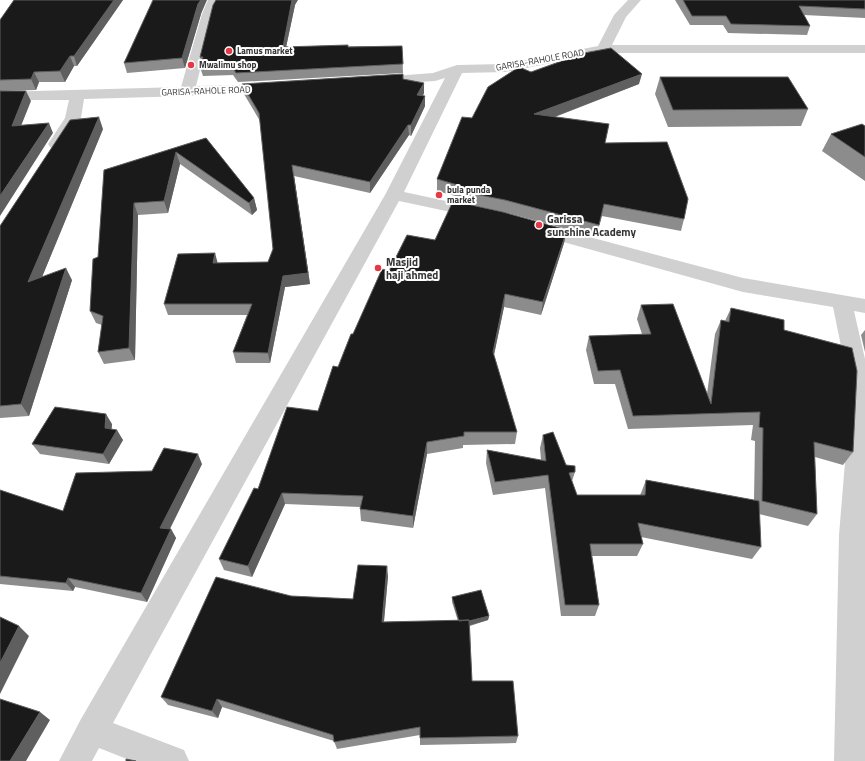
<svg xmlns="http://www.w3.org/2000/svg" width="865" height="761" viewBox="0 0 865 761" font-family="'Titillium Web',sans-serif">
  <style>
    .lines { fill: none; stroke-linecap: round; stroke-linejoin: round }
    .minor { fill: #d0d0d0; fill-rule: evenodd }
    .wall { fill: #8c8c8c }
    .shaded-wall { fill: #5f5f5f }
    .building { fill: #1a1a1a; stroke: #5f5f5f }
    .poi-dot { fill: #e63946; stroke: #fff; stroke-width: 1.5 }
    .labels { text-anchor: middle; stroke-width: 4; stroke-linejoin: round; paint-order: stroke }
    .far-poi-label { font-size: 9px; font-weight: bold; fill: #333; stroke: #fff; text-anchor: start }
    .far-street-label { font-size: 9px; fill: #333; stroke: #fff }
    .poi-label { font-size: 11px; font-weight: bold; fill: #333; stroke: #fff; text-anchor: start }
  </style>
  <rect width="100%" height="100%" fill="#fff"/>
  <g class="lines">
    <path class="minor" d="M208 0H220L214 14 196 86 273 84 278 85 280 88 278 91 187 96 84 99 81 118 62 147 56 149 50 147 48 144 65 118 69 100H0V92L181 87 202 14Z
      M628 0H641L626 17 612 45H865V53H603L505 72 462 73 404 192 479 208 485 209 488 213 485 217 479 218 399 201 113 723 184 750 189 761H132L99 748 92 761H59L81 719 385 195 445 78 435 81 373 85 368 84 366 81 368 78 433 73 457 65 505 64 598 46 614 15Z
      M537 223 743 278 865 299V313L854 311 865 359V761H834L839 535 848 426 849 385 833 307 743 292 531 233 528 229 531 225Z"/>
  </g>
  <path class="wall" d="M14 0H123L77 66H74L65 82H39L36 90 0 91V20Z
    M675 0H865V18L804 15 810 26 807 35 728 33 723 25H690Z
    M295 5 286 47 402 46 403 73 238 82 233 75 203 76 200 67 201 62 200 57Z
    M201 14 185 68 127 73 124 63Z
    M531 72 639 84 555 117 605 143 684 219 681 231 602 216 596 237 504 212 459 202V197L437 191V179L472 118Z
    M660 77 808 109 801 126 668 127 655 94Z
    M403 79 424 93 423 96H425V106L411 136 409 135 370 193 294 176 310 284 285 287 270 363H236L233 352 247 315H168L164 304 218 263 268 262 273 249 260 121 244 94 242 84Z
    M865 126V181L822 151 831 134Z
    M103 129 42 277 72 280 29 416 0 418V226Z
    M206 138 254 198 257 210 252 215 180 164 168 213 138 215 135 360 104 364 98 352 102 325 96 323 90 311 98 257 104 170Z
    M567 230 564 243 541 315 504 307 494 355 517 432 515 444 463 445V448L427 454 413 528 361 521 360 509V507L285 504 252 577 224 570 219 559 258 489 318 411 353 334 389 271 435 240Z
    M641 305 707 394 715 334 721 320 725 321 731 308 784 330 853 452 843 465 815 457 817 514 808 526 759 514 761 547 752 559 641 537 643 544 637 556H592L599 605 595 616H561L545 488 493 495 486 463 487 450 541 460 540 448 543 435 566 465 575 472 572 481 577 495H640L641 493 646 480 754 500 755 441 751 440 753 425 628 429 615 384H594L586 350 589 336 642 334 637 319Z
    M865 330V352L861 335Z
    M112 424 111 429 123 440 109 464 40 454 32 444Z
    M202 464 169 529H171L176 538 147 602 75 587 73 591 0 584V490L63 511Z
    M388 576 384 622 458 621 452 602V597L489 616 488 620 470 626 472 681 518 736 516 743 420 745V735L337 749 334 741 222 707 218 718 168 705 161 697 291 596 353 599Z"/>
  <path class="shaded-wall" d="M114 0H123L77 66 74 56Z
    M201 0H207L201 14 185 68 182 58 198 4Z
    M292 0H298L295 5 284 57 283 47Z
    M70 56 74 66 65 82 60 71Z
    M34 72 39 82 36 90 31 79Z
    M642 74 639 84 533 125 534 114Z
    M424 83V93L417 105V95Z
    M26 91 31 101 17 136 12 126Z
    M425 96V106L411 136V125Z
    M99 117 103 129 35 294 28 282Z
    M49 123 53 133 0 216V196Z
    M408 125 409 135 370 193V182Z
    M176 152 180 164 168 213 164 201Z
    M294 176 310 284 285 287 270 363 268 353Z
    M254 198 257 210 252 215 249 203Z
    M134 203 138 215 135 360 129 348Z
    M567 230 564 243 541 315 543 302Z
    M215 253 218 264 213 263Z
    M66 268 72 280 29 416 21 404Z
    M505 294 504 307 492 364 493 352Z
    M106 414 112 424 111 438 105 428Z
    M117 430 123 440 109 464 103 454Z
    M427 442V454L413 528V516Z
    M198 454 202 464 166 537 160 528Z
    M282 493 285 504 252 577 248 566Z
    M171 529 176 538 147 602 141 593Z
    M387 566 388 576 383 631 382 622Z
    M68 578 75 587 73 591 66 583Z
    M489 616 488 620 460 628V624Z
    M19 626 29 636 0 694V663Z
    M217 699 222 707 218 718 212 711Z
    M40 712 50 720 26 761H10Z"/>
  <path class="building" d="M14 0H114L74 56H70L60 71 34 72 31 79 0 80V20Z
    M153 0H201L198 4 182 58 124 63Z
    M216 0H292L283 47 348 45V47L402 46 403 64 236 73 231 65 200 67 203 57H200L213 5Z
    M683 0H865V9L799 6 810 26 731 24 726 16H692Z
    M611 48 642 74 534 114 609 124 605 143 667 142 688 199 684 219 604 204 599 225 505 200 459 191 461 186 437 179 462 117 472 118 488 87 519 67 531 72 584 53Z
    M403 74V79L424 83 417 95 425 96 411 125H408L370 182 292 165 308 273 283 276 268 353 233 352 252 304H164L178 254 215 253 213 263 268 262 273 249 259 113 242 84Z
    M660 77H788L808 109 673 110Z
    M0 91H26L12 126 49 123 0 196Z
    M99 117 28 282 66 268 21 404 0 406V226L70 120Z
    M862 124 865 126V157L831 134Z
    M206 138 254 198 249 203 176 152 164 201 134 203 129 348 98 352 103 316 90 311 93 259 98 257 104 170Z
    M453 201 503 212 567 230 543 302 505 294 493 352 517 432H464V436L427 442 413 516 360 509 363 496 282 493 248 566 219 559 254 488 258 489 287 407 318 411 333 366 338 367 351 334H353L382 269 389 271 407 235 435 240Z
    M673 304 711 404 721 320 729 322 731 308 784 320V330L852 348 857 371 853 452 814 442 817 514 762 501 763 428 759 427 760 412 633 416 620 370 598 371 589 336 651 334 641 305Z
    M55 407 106 414 105 428 117 430 103 454 32 444Z
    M553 432 566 465 575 466V472L569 473 577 495H645L646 480 759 501 761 547 638 523 643 544H590L599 605H565L548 475 495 482 487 450 546 461 543 435Z
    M164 448 198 454 160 528 171 529 141 593 68 578 66 583 0 576V490L63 511 76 473 152 471Z
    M358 565 387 566 382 622 469 620 472 681H513L518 736 420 738V727L334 742 333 735 217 699 212 711 161 697 216 577 291 596 353 599Z
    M481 590 489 616 469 621V620L459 621 452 597Z
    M0 617 19 626 0 663Z
    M0 699 40 712 10 761H0Z
    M126 759 136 761H126Z"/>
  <g class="poi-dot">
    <circle cx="229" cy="51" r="4"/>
    <circle cx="191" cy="65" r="4"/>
    <circle cx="439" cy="195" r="4"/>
    <circle cx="539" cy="225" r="4"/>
    <circle cx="378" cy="268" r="4"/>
  </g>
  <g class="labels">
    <g class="far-poi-label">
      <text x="237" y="54">Lamus market</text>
      <text x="199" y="68">Mwalimu shop</text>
      <text x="447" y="193">bula punda<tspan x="447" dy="10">market</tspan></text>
    </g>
    <g class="far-street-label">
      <text transform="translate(540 60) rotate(-10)" y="3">GARISA-RAHOLE ROAD</text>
      <text transform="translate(206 91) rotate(-2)" y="3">GARISA-RAHOLE ROAD</text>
    </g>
    <g class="poi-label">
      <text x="547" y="223">Garissa<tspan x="547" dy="13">sunshine Academy</tspan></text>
      <text x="386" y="266">Masjid<tspan x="386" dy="13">haji ahmed</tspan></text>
    </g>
  </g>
</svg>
